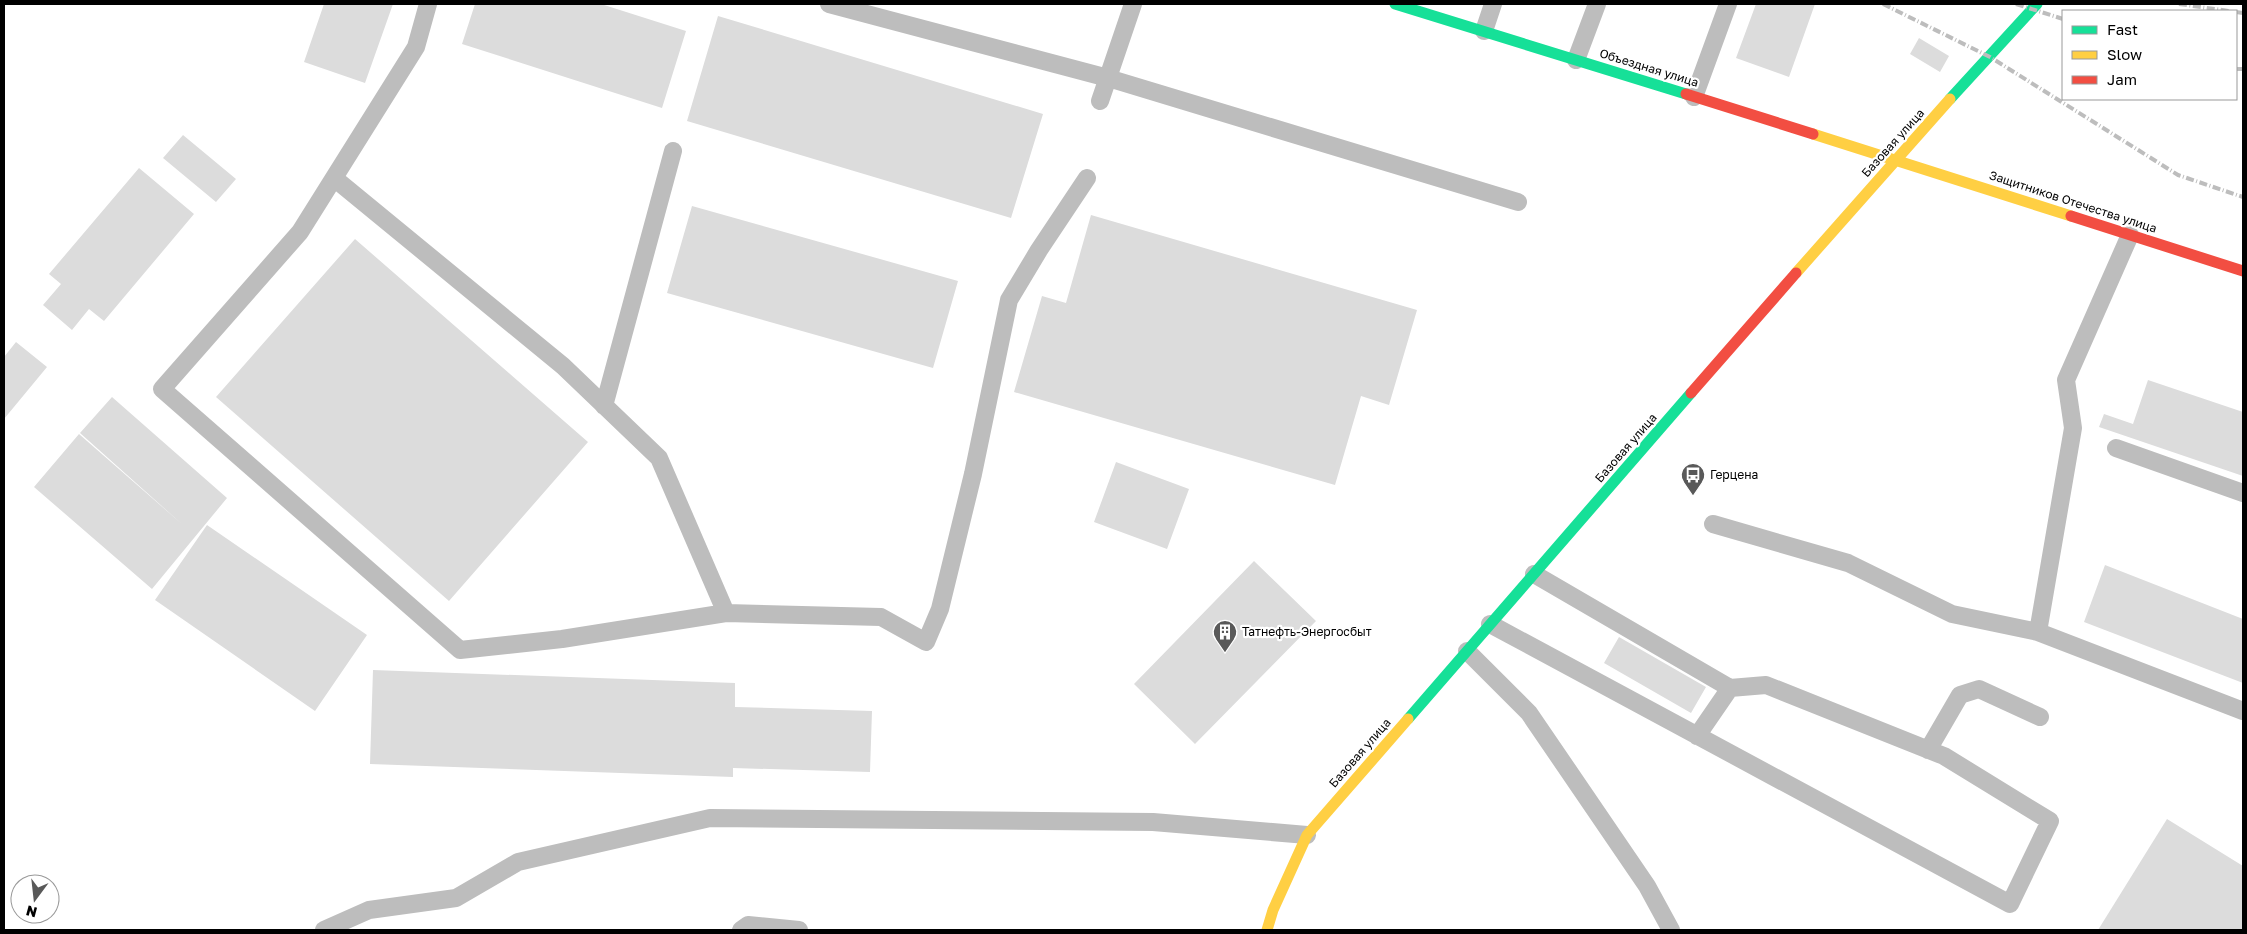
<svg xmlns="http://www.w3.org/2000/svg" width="2247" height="934" viewBox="0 0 2247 934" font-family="'Golos Text',sans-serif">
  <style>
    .building { fill: #dcdcdc }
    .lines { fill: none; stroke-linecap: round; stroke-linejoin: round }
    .lane { stroke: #bdbdbd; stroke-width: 18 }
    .fast { stroke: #16e098; stroke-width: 11 }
    .slow { stroke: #ffcf43; stroke-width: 11 }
    .jam { stroke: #f24e42; stroke-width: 11 }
    .rail { stroke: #bdbdbd; stroke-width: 4; stroke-dasharray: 8 2.5 1 2.5; stroke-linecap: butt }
    .labels { text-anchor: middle; stroke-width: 4.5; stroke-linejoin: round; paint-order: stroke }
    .street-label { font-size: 12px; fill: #000; stroke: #fff }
    .poi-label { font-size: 12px; fill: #000; stroke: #fff; text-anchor: start }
  </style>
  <rect width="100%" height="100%" fill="#fff"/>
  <path class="building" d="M324 4H393L365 83 304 62Z
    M475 4H601L686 31 662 108 462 44Z
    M1756 4H1815L1789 77 1736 58Z
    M718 16 1043 114 1011 218 687 121Z
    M1919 38 1949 56 1940 72 1910 54Z
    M183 135 236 179 216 202 163 158Z
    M139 168 194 214 104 321 89 309 72 330 43 305 61 284 49 274Z
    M692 206 958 281 933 368 667 293Z
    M1091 215 1417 310 1389 405 1361 396 1335 485 1014 392 1042 296 1066 303Z
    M355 239 588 442 449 601 216 397Z
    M16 342 47 367 4 419V357Z
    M2148 380 2243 412V476L2099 427 2104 414 2133 424Z
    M112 397 227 498 152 589 34 487 79 434 183 525 80 433Z
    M1116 462 1189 489 1167 549 1094 522Z
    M207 525 367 635 315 711 155 600Z
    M1254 561 1316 621 1195 744 1134 684Z
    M2105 565 2243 619V683L2084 622Z
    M1619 637 1706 687 1691 713 1604 663Z
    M373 670 735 683V707L872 711 870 772 733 768V777L370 764Z
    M2167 819 2243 866V930H2098Z"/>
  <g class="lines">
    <path class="lane" d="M428 4 416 47 300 232 162 389 460 650 562 639 726 613 881 617 926 642 940 609 973 474 1009 300 1039 250 1087 178
      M829 4 1108 78 1518 202
      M1484 31 1493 4
      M1576 60 1597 4
      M1694 97 1728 4
      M1100 101 1133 4
      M334 178 563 366 659 458 726 613
      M604 406 673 151
      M2116 448 2243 493
      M1713 524 1848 563 1952 614 2038 632 2243 711
      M1490 624 2010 904 2050 821 1944 756 1766 685 1730 688 1534 574
      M2038 632 2073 428 2066 380 2130 235
      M1467 651 1529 713 1647 886 1671 930
      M1697 736 1730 688
      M1928 750 1960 695 1979 689 2040 717
      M324 930 369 910 456 898 518 862 710 818 1153 822 1307 835
      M741 930 748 925 799 930"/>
    <path class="fast" d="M1395 4 1686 94
      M1950 99 2037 4
      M1408 719 1691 393"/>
    <path class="slow" d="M1813 134 2071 216
      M1796 273 1950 99
      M1267 930 1273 910 1307 835 1408 719"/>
    <path class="jam" d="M1686 94 1813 134
      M2071 216 2243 271
      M1691 393 1796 273"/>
    <path class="rail" d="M1883 4 1990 57 2178 175 2243 197
      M2016 4 2063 19
      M2179 4 2229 11
      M2236 12 2243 13
      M2236 69H2243"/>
  </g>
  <defs>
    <g id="bus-pin" transform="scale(1.25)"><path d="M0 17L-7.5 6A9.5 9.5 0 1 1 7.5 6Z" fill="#595959" stroke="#fff"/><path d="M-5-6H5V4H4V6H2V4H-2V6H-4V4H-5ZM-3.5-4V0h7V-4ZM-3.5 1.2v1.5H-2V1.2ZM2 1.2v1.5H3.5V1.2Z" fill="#fff"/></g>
    <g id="building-pin" transform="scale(1.25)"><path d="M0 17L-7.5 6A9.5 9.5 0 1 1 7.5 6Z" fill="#595959" stroke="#fff"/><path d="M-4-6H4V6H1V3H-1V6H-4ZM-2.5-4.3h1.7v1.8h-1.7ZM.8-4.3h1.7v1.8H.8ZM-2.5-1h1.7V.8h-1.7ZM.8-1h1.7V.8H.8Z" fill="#fff"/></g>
  </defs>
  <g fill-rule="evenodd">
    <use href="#bus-pin" x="1693" y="475"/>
    <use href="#building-pin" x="1225" y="632"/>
  </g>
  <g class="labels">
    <g class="street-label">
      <text transform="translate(1649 68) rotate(17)" y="4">Объездная улица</text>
      <text transform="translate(1893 143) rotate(-48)" y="4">Базовая улица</text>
      <text transform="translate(2073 202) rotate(18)" y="4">Защитников Отечества улица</text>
      <text transform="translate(1626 448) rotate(-49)" y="4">Базовая улица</text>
      <text transform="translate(1360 753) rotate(-49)" y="4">Базовая улица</text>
    </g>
    <g class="poi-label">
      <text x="1710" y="479">Герцена</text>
      <text x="1242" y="636">Татнефть-Энергосбыт</text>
    </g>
  </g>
  <rect width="2247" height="934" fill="none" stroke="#000000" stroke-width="10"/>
  <rect x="2062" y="10" width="175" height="90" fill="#ffffff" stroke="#999999"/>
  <rect x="2072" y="26" width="25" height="8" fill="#16e098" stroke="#999999"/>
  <text x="2107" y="35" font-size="15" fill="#000000">Fast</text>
  <rect x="2072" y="51" width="25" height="8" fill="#ffcf43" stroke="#999999"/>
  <text x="2107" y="60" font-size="15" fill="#000000">Slow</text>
  <rect x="2072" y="76" width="25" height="8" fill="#f24e42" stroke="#999999"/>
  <text x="2107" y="85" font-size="15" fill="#000000">Jam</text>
  <g transform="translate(35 899) rotate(195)"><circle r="24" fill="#ffffff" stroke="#999999"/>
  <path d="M0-4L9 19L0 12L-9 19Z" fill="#595959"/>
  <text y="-8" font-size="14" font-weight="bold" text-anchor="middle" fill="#000000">N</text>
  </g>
</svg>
